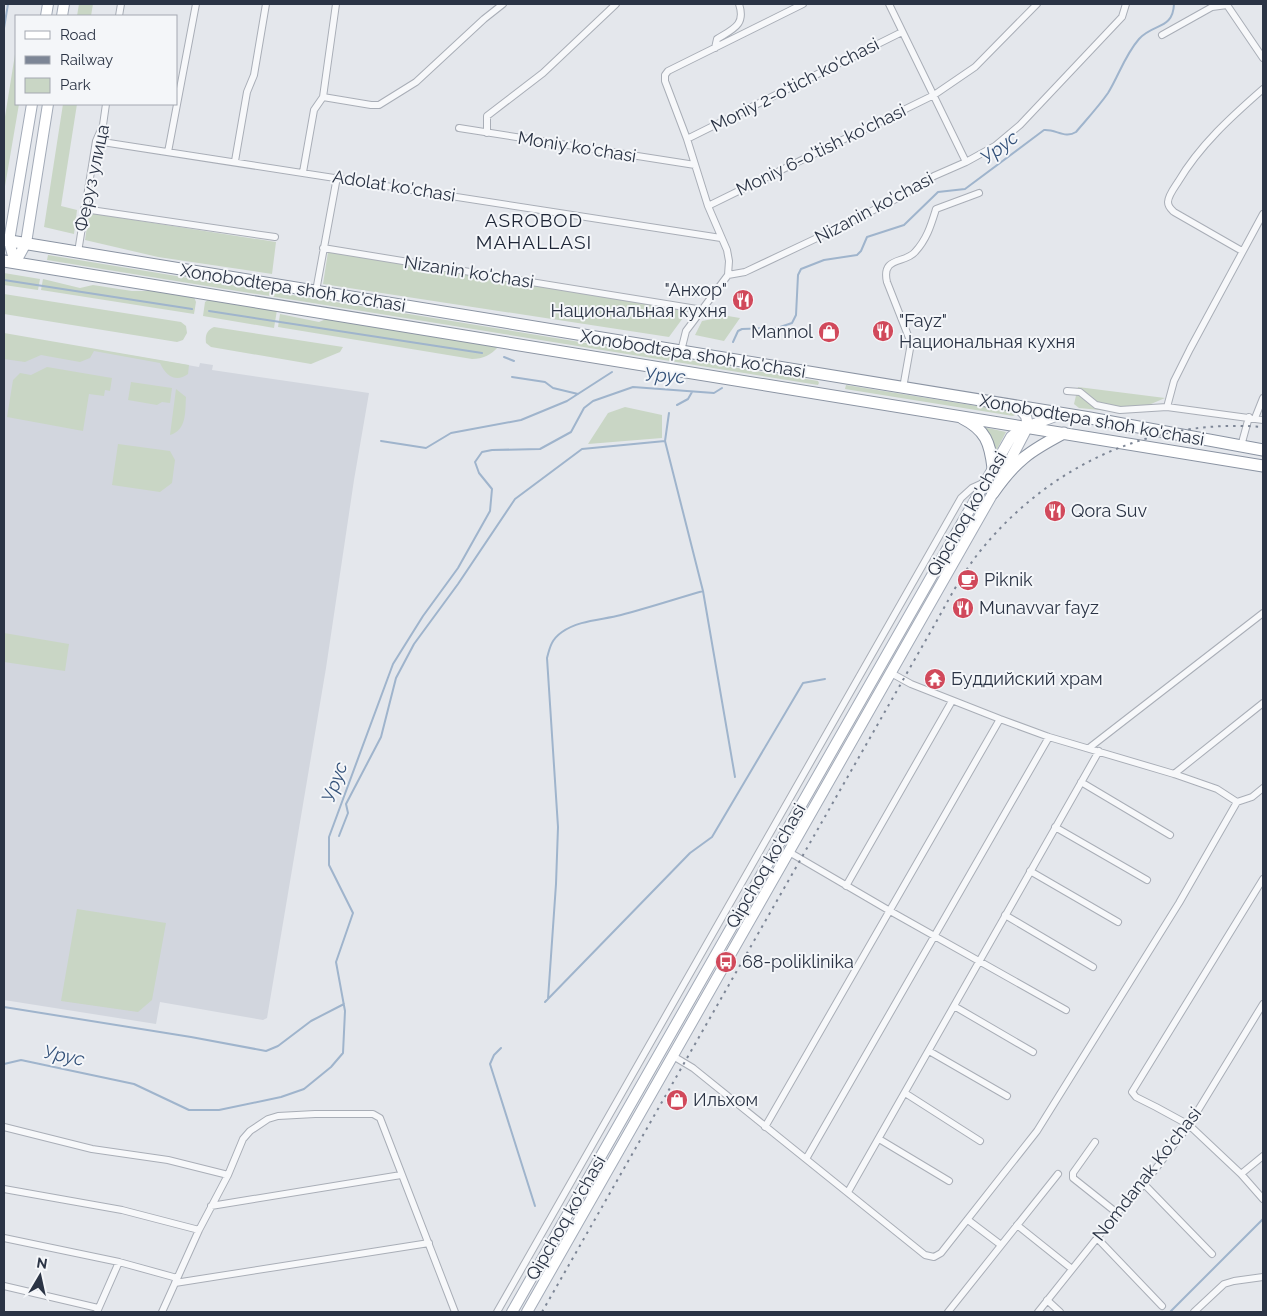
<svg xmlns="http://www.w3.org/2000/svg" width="1267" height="1316" viewBox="0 0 1267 1316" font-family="Raleway,sans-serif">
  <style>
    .built { fill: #d2d6de }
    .green { fill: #c9d6c5 }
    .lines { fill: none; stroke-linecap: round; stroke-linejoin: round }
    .stream { stroke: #9fb4cc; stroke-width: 2 }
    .street-casing { stroke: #a9aeb7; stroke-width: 8 }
    .primary-casing { stroke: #a3abb8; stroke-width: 12 }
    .highway-casing { stroke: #8b94a3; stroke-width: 13 }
    .street { stroke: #f7f8fa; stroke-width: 6 }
    .primary { stroke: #fff; stroke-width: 10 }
    .highway { stroke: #fff; stroke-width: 11 }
    .rail { stroke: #7d8696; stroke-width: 2; stroke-dasharray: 2.5 5; stroke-linecap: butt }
    .labels { text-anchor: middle; stroke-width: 4; stroke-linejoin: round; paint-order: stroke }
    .street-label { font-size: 18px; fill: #2b3445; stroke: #f4f6f9 }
    .poi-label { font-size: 18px; fill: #2b3445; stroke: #f4f6f9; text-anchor: start }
    .water-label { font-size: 19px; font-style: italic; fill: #34527a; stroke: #f4f6f9 }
    .neighbourhood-label { font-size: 19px; letter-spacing: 1px; fill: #1d2536; stroke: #f4f6f9 }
  </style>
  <rect width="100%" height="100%" fill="#e4e7ec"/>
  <path class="built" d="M4 334 199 367 200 363 213 365 212 370 369 393 354 480 326 668 267 1018 263 1020 160 1002 156 1024 4 1000Z"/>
  <path class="green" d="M79 4H93L91 16H77Z
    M16 48V104H19L4 192V123Z
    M63 104H77L61 206 77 210 74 234 44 227Z
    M89 213 276 242 272 274 158 257 85 240Z
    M328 252 688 311 669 337 323 284Z
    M48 255 818 381 819 383 818 385 47 260Z
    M4 273 40 279 38 290 4 285Z
    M43 279 80 288 93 285 132 291H162L194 297 196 302 194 314 41 290Z
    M4 294 181 322 186 326 187 333 183 340 177 342 4 314Z
    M209 299 277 310 274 328 203 316 205 302Z
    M280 314 319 322 326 319 498 347C491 355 483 359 472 359L278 327Z
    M728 316 740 318 724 341 695 335 702 321Z
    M214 327 343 347 340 352 311 364 211 347 206 343C205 335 207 330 214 327Z
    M4 333 189 365 188 374C176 383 166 376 160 363L94 351 90 358 80 362 41 355 25 362 4 359Z
    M47 367 112 378 110 391 105 390 104 396 89 394 83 431 7 417 13 380 20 373 31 375Z
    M131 382 172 388 170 403 162 402 157 405 128 400Z
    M846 385 1014 412 1015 415 1013 416 845 389Z
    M1078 387 1165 398 1130 413 1079 408 1074 404Z
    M176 389 186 397C185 412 187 430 170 435Z
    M625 407 662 415V438L588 444 608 413Z
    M983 427 1006 432 995 453Z
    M118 444 170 451 175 460 172 483 160 492 112 485Z
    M4 633 69 644 65 671 4 662Z
    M77 909 166 923 152 1000 138 1012 61 1001Z"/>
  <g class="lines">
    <path class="stream" d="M4 28 8 4
      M4 280 192 309
      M209 311 482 353
      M733 342 738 331 742 329 777 328 792 323 796 315 798 275 801 269 824 260 857 255 861 251 867 237 904 225 938 192 965 189 1044 130C1056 129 1065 139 1076 132 1087 119 1099 106 1108 93 1119 75 1125 55 1139 39 1153 23 1173 30 1174 4
      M504 357 514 361
      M512 377 545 382 553 388 578 394
      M677 405 688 399 692 392
      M669 413 665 441 703 591 735 777
      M381 441 426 448 451 433 521 420 567 401 612 372
      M339 836 348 813 346 804 381 737 396 678 414 644 458 584 515 499 582 449 665 441
      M548 999 556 884 558 827 547 658C550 646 552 639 562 632 579 620 602 620 621 615 648 608 675 599 703 591
      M545 1002 690 853 712 837 803 683 825 679
      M4 1007 191 1037 266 1051 278 1046 311 1021 344 1004
      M501 1048 494 1055 490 1064 535 1206
      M4 1064 21 1060 134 1084 189 1110H219L281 1097 304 1089 331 1067 343 1053 345 1011 336 962 353 913 329 865V837L393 664 423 616 458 568 490 511 492 489 479 473 475 462 482 452 492 450 540 449 571 432 584 408 593 401 633 387 714 393 722 388
      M1170 1312 1263 1219"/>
    <g class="street-casing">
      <path id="street" d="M889 4 966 162
        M119 16 121 4
        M1162 35 1212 7 1227 5 1263 58
        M715 48 717 39C733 29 746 25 739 4
        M323 97 371 105H379L416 82 484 19 503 4
        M459 128 695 165
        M487 133V116L543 73 616 4
        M687 139 902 32
        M96 141 721 238
        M168 152 196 4
        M235 161 247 92 254 75 266 4
        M303 172 314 110 323 97 336 4
        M708 206 934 95 975 67 1037 4
        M84 209 275 237
        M323 248 703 310
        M1242 251 1174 212C1171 209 1168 207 1168 202 1168 196 1174 188 1178 182 1200 145 1231 117 1263 89
        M78 252 96 141 103 125 106 104
        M728 275 745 272 817 238 900 197 934 176 966 162 995 146 1020 125 1122 17 1126 4
        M316 291 337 177
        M681 351 686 331 728 275 729 261 727 250 708 206 687 139 665 81V75L668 71 803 4
        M903 388 911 343 887 282C881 256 905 264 915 252 927 239 931 225 936 209L979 193
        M1067 391 1080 392 1096 405 1120 410 1167 407 1263 420
        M1167 407 1174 381 1190 349 1263 214
        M1255 418 1263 398
        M1241 446 1249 417
        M891 673 911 684 1000 719 1049 737 1174 774 1217 789 1237 802 1252 797 1263 788
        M1089 748 1263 613
        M1174 774 1263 703
        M1081 782 1170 835
        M1055 827 1147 880
        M789 852 890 911 1066 1010
        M1030 871 1118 922
        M1263 879 1132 1092 1136 1097 1156 1107 1189 1125 1241 1174 1263 1199
        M846 886 952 701
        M1005 915 1093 967
        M954 1006 1033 1052
        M929 1051 1007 1096
        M673 1056 693 1068 925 1255 934 1257 941 1253 1037 1131 1179 903 1237 802
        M905 1093 980 1141
        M4 1127 92 1149 168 1160 228 1175
        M765 1127 1000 719
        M879 1139 949 1181
        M1095 1142 1073 1173V1178L1117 1213
        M806 1159 1049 737
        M1241 1174 1263 1156
        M1144 1184 1212 1254
        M4 1189 122 1210 199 1230
        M848 1192 1099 751
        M211 1206 401 1175
        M968 1220 1001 1245
        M1017 1225 1072 1269
        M4 1238 119 1262 177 1278
        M1097 1238 1162 1306
        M175 1283 429 1243
        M4 1286 98 1308
        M1047 1300 1060 1312
        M97 1312 119 1262
        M162 1312 199 1230 228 1175 243 1139 250 1131 268 1119 278 1116 315 1114H373L380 1118 455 1312
        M497 1312 961 498 972 488 983 483
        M948 1312 1058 1174
        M1038 1312 1117 1213 1144 1184 1189 1125 1263 1004
        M1194 1312 1224 1284 1234 1281 1263 1277"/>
    </g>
    <g class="primary-casing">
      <path id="primary" d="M46 16 48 4
        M62 16 64 4
        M15 263 26 243 48 104
        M15 263 9 241 32 104
        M512 1312 1011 437 1021 429 1061 414
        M527 1312 993 493 1028 426 1026 416 1018 407"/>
    </g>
    <g class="highway-casing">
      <path id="highway" d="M4 240 1090 418 1263 450
        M4 261 1263 466
        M962 418C986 430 990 443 993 468
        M993 493C1016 460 1030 451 1064 433"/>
    </g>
    <use href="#street" class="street"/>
    <use href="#primary" class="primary"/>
    <use href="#highway" class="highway"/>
    <path class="rail" d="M542 1312 935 624C949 599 963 572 981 550 1051 464 1153 418 1263 427"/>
  </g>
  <defs>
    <g id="restaurant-disc" transform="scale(1.125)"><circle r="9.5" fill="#d1495b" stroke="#f4f6f9"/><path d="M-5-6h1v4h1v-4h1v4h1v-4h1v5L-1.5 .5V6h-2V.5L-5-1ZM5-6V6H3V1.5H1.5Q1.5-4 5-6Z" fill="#fff"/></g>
    <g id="shop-disc" transform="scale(1.125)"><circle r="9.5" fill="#d1495b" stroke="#f4f6f9"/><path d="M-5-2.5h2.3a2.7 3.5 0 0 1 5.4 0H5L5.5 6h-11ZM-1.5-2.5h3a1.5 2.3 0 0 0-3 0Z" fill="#fff"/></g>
    <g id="cafe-disc" transform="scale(1.125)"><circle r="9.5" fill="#d1495b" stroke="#f4f6f9"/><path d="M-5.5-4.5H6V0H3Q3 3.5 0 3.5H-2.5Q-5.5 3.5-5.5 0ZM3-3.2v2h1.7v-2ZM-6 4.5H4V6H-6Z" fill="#fff"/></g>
    <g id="temple-disc" transform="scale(1.125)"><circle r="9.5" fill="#d1495b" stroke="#f4f6f9"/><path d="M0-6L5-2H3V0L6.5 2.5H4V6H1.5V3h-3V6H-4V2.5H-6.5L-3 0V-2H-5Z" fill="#fff"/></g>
    <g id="bus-disc" transform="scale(1.125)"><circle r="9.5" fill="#d1495b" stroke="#f4f6f9"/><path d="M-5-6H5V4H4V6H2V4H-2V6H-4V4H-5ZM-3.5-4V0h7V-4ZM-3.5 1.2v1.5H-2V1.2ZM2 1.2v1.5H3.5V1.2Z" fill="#fff"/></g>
  </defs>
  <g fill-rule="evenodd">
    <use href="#restaurant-disc" x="743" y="300"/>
    <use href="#restaurant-disc" x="883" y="331"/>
    <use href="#shop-disc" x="829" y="332"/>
    <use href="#restaurant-disc" x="1055" y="511"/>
    <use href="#cafe-disc" x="968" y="580"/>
    <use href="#restaurant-disc" x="963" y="608"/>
    <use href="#temple-disc" x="935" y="679"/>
    <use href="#bus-disc" x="726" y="962"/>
    <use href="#shop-disc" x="677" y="1100"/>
  </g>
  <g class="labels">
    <g class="street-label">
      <text transform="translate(795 85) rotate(-27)" y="6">Moniy 2-o'tich ko'chasi</text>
      <text transform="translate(577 147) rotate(9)" y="6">Moniy ko'chasi</text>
      <text transform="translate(821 150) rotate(-26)" y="6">Moniy 6-o'tish ko'chasi</text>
      <text transform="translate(92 178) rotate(-78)" y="6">Феруз улица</text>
      <text transform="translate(394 186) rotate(9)" y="6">Adolat ko'chasi</text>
      <text transform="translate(874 208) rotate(-28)" y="6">Nizanin ko'chasi</text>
      <text transform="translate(469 272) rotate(9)" y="6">Nizanin ko'chasi</text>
      <text transform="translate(293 288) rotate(9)" y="6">Xonobodtepa shoh ko'chasi</text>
      <text transform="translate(693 354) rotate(9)" y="6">Xonobodtepa shoh ko'chasi</text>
      <text transform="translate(1092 420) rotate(10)" y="6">Xonobodtepa shoh ko'chasi</text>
      <text transform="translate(967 514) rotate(-60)" y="6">Qipchoq ko'chasi</text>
      <text transform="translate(766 866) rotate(-60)" y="6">Qipchoq ko'chasi</text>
      <text transform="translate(1147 1174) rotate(-52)" y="6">Nomdanak Ko'chasi</text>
      <text transform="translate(566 1218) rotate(-60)" y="6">Qipchoq ko'chasi</text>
    </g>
    <g class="poi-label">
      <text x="727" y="296" text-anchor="end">"Анхор"<tspan x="727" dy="21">Национальная кухня</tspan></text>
      <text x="899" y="327">"Fayz"<tspan x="899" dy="21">Национальная кухня</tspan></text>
      <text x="813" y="338" text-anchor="end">Mannol</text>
      <text x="1071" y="517">Qora Suv</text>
      <text x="984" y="586">Piknik</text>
      <text x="979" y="614">Munavvar fayz</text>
      <text x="951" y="685">Буддийский храм</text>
      <text x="742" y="968">68-poliklinika</text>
      <text x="693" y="1106">Ильхом</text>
    </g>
    <g class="water-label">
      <text transform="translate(999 147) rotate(-37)" y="7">Урус</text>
      <text transform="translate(665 375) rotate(4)" y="7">Урус</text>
      <text transform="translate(334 782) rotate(-70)" y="7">Урус</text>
      <text transform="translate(64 1055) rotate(12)" y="7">Урус</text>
    </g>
    <g class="neighbourhood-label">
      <text x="534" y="227">ASROBOD<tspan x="534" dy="22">MAHALLASI</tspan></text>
    </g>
  </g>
  <rect width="1267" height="1316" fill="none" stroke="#2b3445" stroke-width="10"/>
  <rect x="15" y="15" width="162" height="90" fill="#f4f6f9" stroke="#a4a8b1"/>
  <rect x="25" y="31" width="25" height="8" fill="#ffffff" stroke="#a4a8b1"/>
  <text x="60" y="40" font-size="15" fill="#2b3445">Road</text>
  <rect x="25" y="56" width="25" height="8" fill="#7d8696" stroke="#a4a8b1"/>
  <text x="60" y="65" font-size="15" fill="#2b3445">Railway</text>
  <rect x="25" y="78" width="25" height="15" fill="#c9d6c5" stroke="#a4a8b1"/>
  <text x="60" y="90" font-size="15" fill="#2b3445">Park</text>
  <g transform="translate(40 1276) rotate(9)" stroke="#f4f6f9" stroke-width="4" paint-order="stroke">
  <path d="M0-4L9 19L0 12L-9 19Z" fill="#2b3445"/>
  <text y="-8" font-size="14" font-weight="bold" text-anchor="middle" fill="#2b3445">N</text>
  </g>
</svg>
